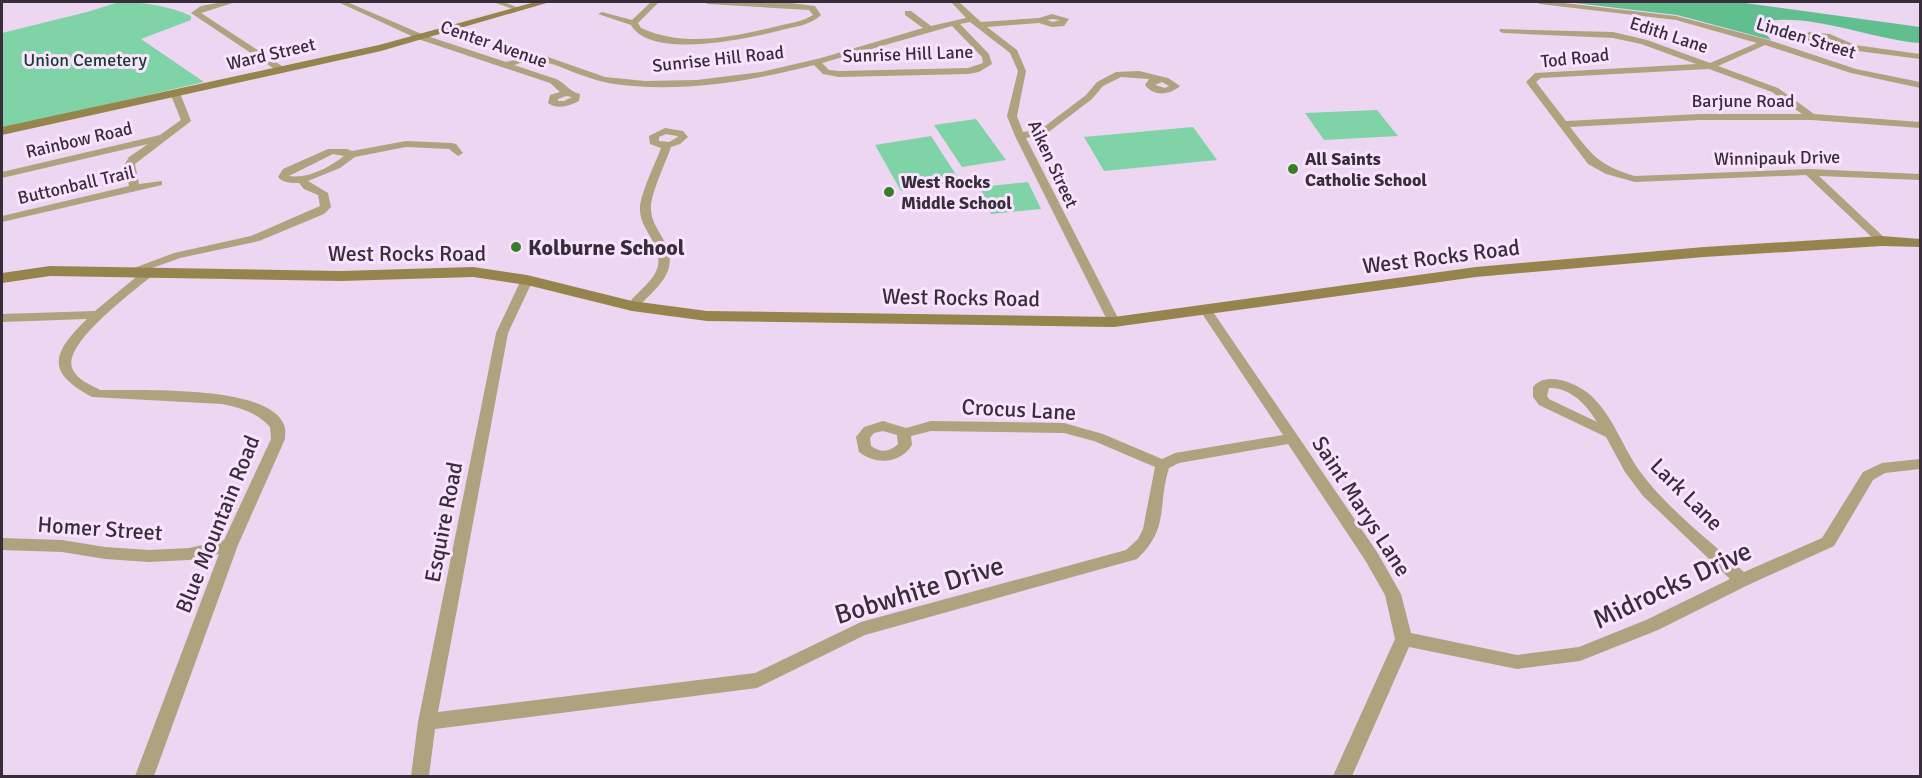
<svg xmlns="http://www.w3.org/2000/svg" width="1922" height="778" viewBox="0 0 1922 778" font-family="Signika,sans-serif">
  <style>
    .green { fill: #7fd3a7 }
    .forest { fill: #60be8f }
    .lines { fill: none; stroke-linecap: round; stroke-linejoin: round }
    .street { fill: #afa27e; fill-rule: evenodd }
    .secondary { fill: #97844c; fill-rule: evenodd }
    .poi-dot { fill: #367f26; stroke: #f9e3ff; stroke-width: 2 }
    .labels { text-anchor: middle; stroke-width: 6; stroke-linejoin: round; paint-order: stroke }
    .far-street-label { font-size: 18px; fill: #372e39; stroke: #f9e3ff }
    .far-park-label { font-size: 18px; fill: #163f2b; stroke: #f9e3ff }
    .far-poi-label { font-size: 18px; font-weight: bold; fill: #372e39; stroke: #f9e3ff; text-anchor: start }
    .poi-label { font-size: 22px; font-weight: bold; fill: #372e39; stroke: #f9e3ff; text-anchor: start }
    .street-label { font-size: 22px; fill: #372e39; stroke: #f9e3ff }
    .near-street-label { font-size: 27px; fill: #372e39; stroke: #f9e3ff }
  </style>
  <rect width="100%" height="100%" fill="#ecd6f2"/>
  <path class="green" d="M119 2C143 2 170 6 191 16V20L141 39 204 82 2 129V33L87 12Z
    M1377 110 1398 136 1324 140 1305 113Z
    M976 119 1006 160 962 167 934 125Z
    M1193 127 1217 160 1104 171 1084 137Z
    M931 136 960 181 901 191 875 145Z
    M1028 182 1041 209 991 214 980 187Z"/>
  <path class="forest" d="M1577 2H1737L1920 27V43C1868 39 1818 14 1765 21L1760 27 1771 40 1677 15 1575 3Z"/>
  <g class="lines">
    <path class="street" d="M223 2H236L201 13 285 68V72H279L191 13 201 6Z
      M338 2H347L424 35 506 62 534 55 545 56 605 77 645 81 697 80 761 72 821 58 923 28 905 15V11H911L931 26 966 18 951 2H959L981 22 1039 18 1052 14 1069 19 1064 26 1052 27 1039 23 987 27 1017 50 1026 71 1017 116 1023 132 1040 130 1086 95 1097 82 1116 72 1139 71 1168 78 1180 86C1170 95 1154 97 1145 85L1149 79 1121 77 1103 86 1092 99 1046 134 1026 138 1120 322 1114 326 1108 322 1015 136 1007 116 1018 71 1010 53 970 22 960 24 989 54 992 64 979 72 968 74 839 77 823 74 814 65C756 80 693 91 633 86 616 85 600 82 584 76 557 67 544 55 514 65L556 79C567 84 568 91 580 94L579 101C569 106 558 110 548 103L550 95 560 92 550 83 418 39ZM1052 19 1060 20 1053 22 1047 20ZM952 26 982 57 983 63 968 68 839 71 829 70 822 63ZM1162 82 1169 86 1165 88 1155 85ZM566 96 572 97 564 101H558V99Z
      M493 2H503L522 9 518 11Z
      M651 2H659L638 23 641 28C685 48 733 37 778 26 790 23 802 22 813 15L809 10 708 4 704 2 791 3 815 6 821 15C810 26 792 27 778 31 746 39 651 60 631 25L598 14 602 12 632 20Z
      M1536 2H1556L1676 16 1769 40 1856 69 1920 82V88L1851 73 1765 45 1718 66 1778 88 1814 114 1920 122V128L1812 120H1699L1570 127C1593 156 1598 165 1635 176L1809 169 1920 174V180L1819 176 1888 241 1886 243H1878L1806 175 1635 182 1606 174 1588 164 1526 82 1535 73 1696 64 1641 44 1613 38 1503 33 1499 31 1500 29 1613 32 1647 40 1710 63 1757 43 1676 20 1540 4ZM1709 69 1772 92 1802 114H1699L1566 121 1536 82 1541 78Z
      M1809 32 1830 34 1855 45 1920 54V59L1819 46 1809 42 1805 35ZM1815 38H1826L1836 43Z
      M175 90 180 93 191 121 135 164 139 184 162 181V185L2 222V216L129 186 125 164 129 157 148 144 2 178V172L160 135 181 120 170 93Z
      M665 128 683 131 688 137 680 144 671 147C666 162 650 195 651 209 651 221 658 229 663 239 682 271 657 287 636 309L632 310 626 306C644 283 671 273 652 240 647 230 640 221 640 210 639 196 656 162 661 148L650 144 649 136ZM666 134 677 136 678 137 669 142 659 141V137Z
      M406 141 452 143 456 144 463 153 458 156 449 149 406 147 355 157 340 168 308 181 328 193 331 207 324 214 259 241 180 258 152 268 156 271 154 274C137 289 59 345 73 370 78 380 91 385 100 390 137 391 269 384 284 425 286 429 285 435 285 439L238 545 154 776H135L219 554 189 560 149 562 105 559 62 552 2 550V538L62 540 105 547 149 550 189 548 224 540 271 439 270 427C256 412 241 408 222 404L92 397C45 372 52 353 87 319L2 322V314L95 311 141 273 134 272 132 270 134 268 174 253 251 236 320 206 318 195 304 189 299 183C291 183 283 183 278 177L283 169 328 149H347L352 151ZM333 154 344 156C330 167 308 179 289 176Z
      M527 276 533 280 508 333 438 712 755 673 861 622 1126 550 1138 539 1143 529 1155 467 1094 441 1064 433 931 431 911 436 912 445C900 464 876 465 859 452L856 437 864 427 883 421 906 428 931 421 1064 423 1103 434 1162 459 1175 453 1283 435 1199 309 1205 305 1209 306 1377 552 1401 594 1411 633 1517 655 1579 647 1646 620 1730 579 1643 496 1625 472 1606 437 1539 405 1533 397V387C1546 371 1574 382 1588 393 1613 414 1622 447 1641 473 1670 511 1709 540 1744 572L1822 538 1863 472 1882 463 1920 459V469L1885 473 1873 480 1834 546 1748 585 1658 630 1580 661 1517 669 1409 647 1352 776H1333L1395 639 1385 595 1365 560 1288 444 1179 463 1169 468C1157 506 1170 528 1137 559L865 635 757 688 435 729 429 776H411L418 722 496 333 521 280ZM1549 388C1570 387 1587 405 1597 422L1549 399 1547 396ZM883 431 897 435 898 444C889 452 881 453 871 446L870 438 874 433Z"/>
    <path class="secondary" d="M535 2H550L381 51 2 135V127L379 45Z
      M1882 236 1920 239V247L1882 246 1704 257 1476 277 1114 327 707 321 632 311 527 285 473 277 341 281 50 276 2 283V273L50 266 341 271 473 267 527 275 632 301 707 311 1114 317 1476 267 1704 247Z"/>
  </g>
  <g class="poi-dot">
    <circle cx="1293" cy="169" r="6"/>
    <circle cx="889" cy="192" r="6"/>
    <circle cx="516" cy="247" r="6"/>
  </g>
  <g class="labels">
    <g class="far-street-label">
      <text transform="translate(1669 35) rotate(18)" y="6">Edith Lane</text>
      <text transform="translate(1806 38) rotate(17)" y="6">Linden Street</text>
      <text transform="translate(494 44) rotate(19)" y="6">Center Avenue</text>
      <text transform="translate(271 54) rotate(-13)" y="6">Ward Street</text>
      <text transform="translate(908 54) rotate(-2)" y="6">Sunrise Hill Lane</text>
      <text transform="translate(1575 58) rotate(-6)" y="6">Tod Road</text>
      <text transform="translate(718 59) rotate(-6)" y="6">Sunrise Hill Road</text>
      <text x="1743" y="107">Barjune Road</text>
      <text transform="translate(79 140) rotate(-13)" y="6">Rainbow Road</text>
      <text transform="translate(1777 158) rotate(-1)" y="6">Winnipauk Drive</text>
      <text transform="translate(1053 164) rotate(65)" y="6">Aiken Street</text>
      <text transform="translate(76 185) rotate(-13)" y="6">Buttonball Trail</text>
    </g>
    <g class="far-park-label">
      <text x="85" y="66">Union Cemetery</text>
    </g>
    <g class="far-poi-label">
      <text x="1305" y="165">All Saints<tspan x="1305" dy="21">Catholic School</tspan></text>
      <text x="901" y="188">West Rocks<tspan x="901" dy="21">Middle School</tspan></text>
    </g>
    <g class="poi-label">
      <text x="528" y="255">Kolburne School</text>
    </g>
    <g class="street-label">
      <text x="407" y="261">West Rocks Road</text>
      <text transform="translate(1441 256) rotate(-7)" y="8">West Rocks Road</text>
      <text transform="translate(961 297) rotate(1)" y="8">West Rocks Road</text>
      <text transform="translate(1019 409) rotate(3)" y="8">Crocus Lane</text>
      <text transform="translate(1687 494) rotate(45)" y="8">Lark Lane</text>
      <text transform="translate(1362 506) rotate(57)" y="8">Saint Marys Lane</text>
      <text transform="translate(443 522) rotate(-79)" y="8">Esquire Road</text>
      <text transform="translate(217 524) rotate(-68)" y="8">Blue Mountain Road</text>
      <text transform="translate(100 528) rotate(4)" y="8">Homer Street</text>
    </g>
    <g class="near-street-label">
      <text transform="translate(1672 585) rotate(-25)" y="9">Midrocks Drive</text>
      <text transform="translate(919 590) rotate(-17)" y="9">Bobwhite Drive</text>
    </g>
  </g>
  <rect width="1922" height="778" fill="none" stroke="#372e39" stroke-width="6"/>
</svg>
